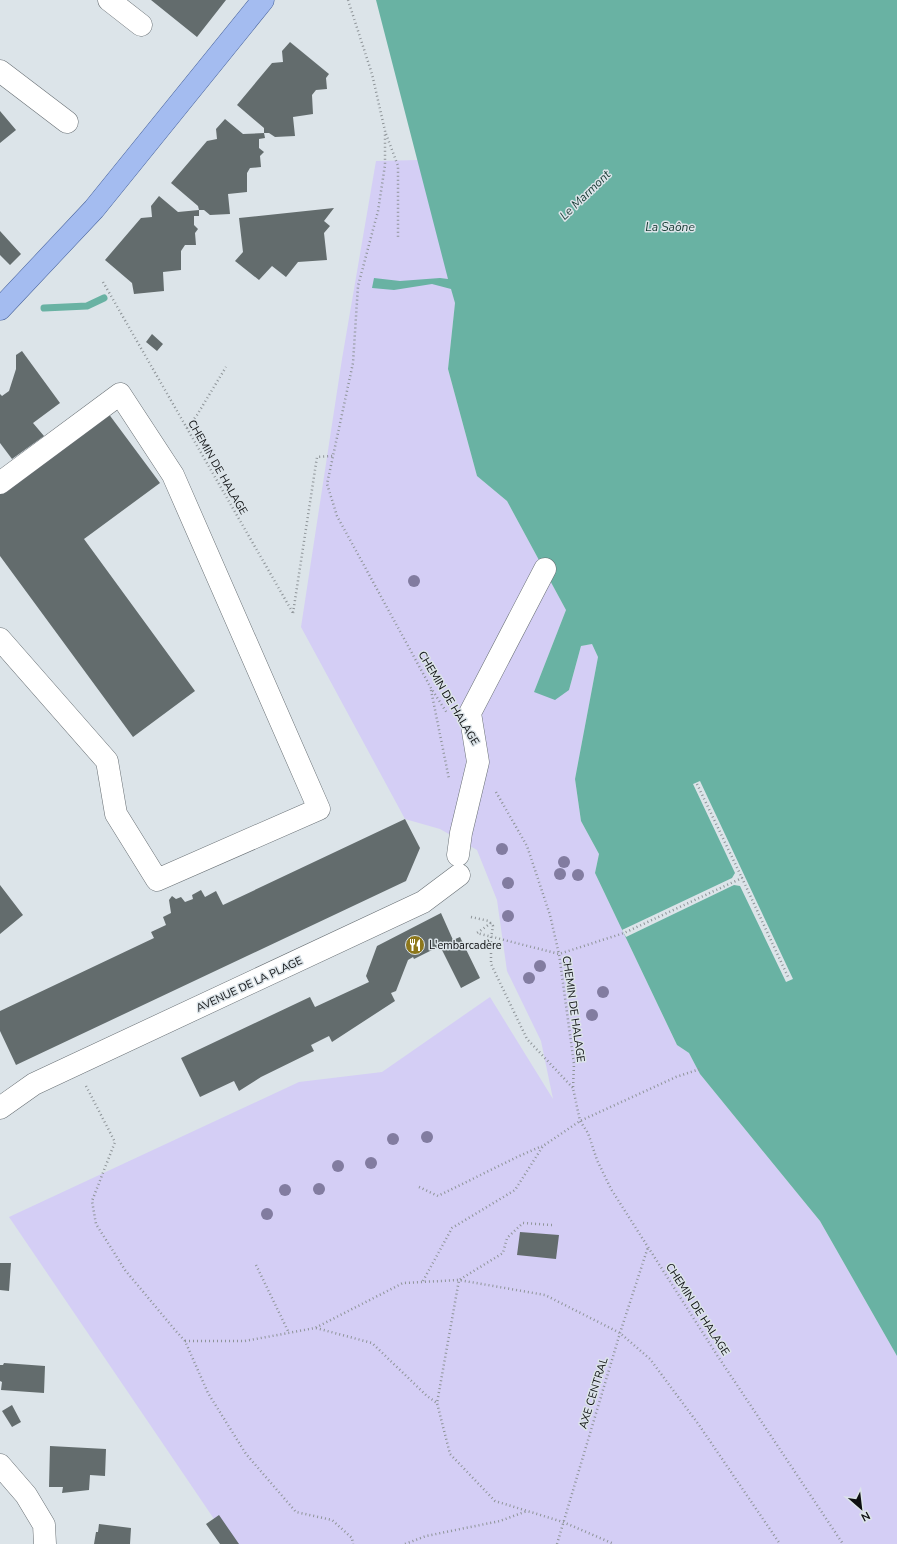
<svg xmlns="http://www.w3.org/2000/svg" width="897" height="1544" viewBox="0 0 897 1544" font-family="'Nunito Sans',sans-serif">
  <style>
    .green { fill: #d4cef5 }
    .water { fill: #69b2a3 }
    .pier { fill: #dce4e9 }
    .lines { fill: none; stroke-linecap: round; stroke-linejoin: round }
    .stream { stroke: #69b2a3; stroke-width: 7 }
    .building { fill: #636c6d }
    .minor-casing { stroke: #697075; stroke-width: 23 }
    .major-casing { stroke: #48639c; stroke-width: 23 }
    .path { stroke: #8e9498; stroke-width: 2.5; stroke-dasharray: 1 3; stroke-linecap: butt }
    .minor { stroke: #fff; stroke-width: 22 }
    .major { stroke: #a4bcf0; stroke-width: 22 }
    .tree { fill: #827ca0 }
    .labels { text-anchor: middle; stroke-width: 3; stroke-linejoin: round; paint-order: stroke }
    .street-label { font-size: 11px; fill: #0e1012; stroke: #dce4e9 }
    .poi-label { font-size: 11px; fill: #0e1012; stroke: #dce4e9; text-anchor: start }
    .water-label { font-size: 12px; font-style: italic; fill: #173a33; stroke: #dce4e9 }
  </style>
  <rect width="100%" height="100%" fill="#dce4e9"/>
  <path class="green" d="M418 160 455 303 448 369 477 476 507 501 566 610 534 692 569 690 581 646 592 644 598 657 575 779 581 821 599 854 595 873 677 1045 689 1053 700 1074 820 1221 897 1356V1544H231L9 1217 299 1082 382 1072 490 997 553 1099 541 1041 507 971 497 900 477 850 440 829 405 819 301 627 342 359 376 161Z"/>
  <path class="water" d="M376 0H897V1356L820 1221 700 1074 689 1053 677 1045 595 873 599 854 581 821 575 779 598 657 592 644 581 646 569 690 555 700 534 692 566 610 507 501 477 476 448 369 455 303 451 289 432 284 394 290 372 288 374 278 400 281 440 278 448 279Z"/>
  <path class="pier" d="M700 781 793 979 786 982 740 886 734 885 626 937 622 930 732 878 735 873 693 784Z"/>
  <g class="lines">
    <path class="stream" d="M44 308 87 306 104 298"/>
  </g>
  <path class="building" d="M151 0H226L197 37Z
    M290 42 329 74 326 78 327 89 316 90 312 95 313 114 293 117 295 136 275 137 269 133H264V128L237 105 272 63 283 62 282 51Z
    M0 111 16 130 0 143Z
    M225 119 243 134 264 133 265 138 259 139V148L264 152 260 156 261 167 250 168 247 173V192L228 194 230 214 210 215 204 210H199L198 206 171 183 207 141 217 139 216 129Z
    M159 196 178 212 199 210V216H194V225L198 229 195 233 196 245H185L181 251V270L163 272 164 291 134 294 132 283 105 260 141 218 152 217 151 206Z
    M334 208 324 221 330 226 324 233 327 260 298 262 286 277 272 266 259 280 235 261 243 252 239 218Z
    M0 231 21 254 10 265 0 255Z
    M152 334 163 344 157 351 146 342Z
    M22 351 60 403 33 423 44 436 12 459 0 443V394L2 396 9 391 16 369V355Z
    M108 413 160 483 84 539 195 691 133 737 0 556V493Z
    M405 819 420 848 406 881 16 1065 0 1031V1011L154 938 151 932 166 925 163 917 171 913 169 900 172 896 176 899 181 897 185 902 193 899 192 895 201 890 205 897 216 891 223 905Z
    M0 885 23 915 0 934Z
    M441 913 453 940 460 937 480 978 461 988 440 946 414 959 413 957 408 960 396 991 391 993 395 1001 332 1042 329 1036 311 1045 314 1051 261 1077 239 1091 234 1081 200 1097 181 1058 310 997 315 1007 369 982 366 976 377 946Z
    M520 1232 559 1235 556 1259 517 1255Z
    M0 1263H11L9 1291 0 1290Z
    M4 1363 45 1366 44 1393 1 1390 2 1382 0 1381V1365H3Z
    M12 1405 21 1422 12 1427 2 1411Z
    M50 1446 106 1449 105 1476 90 1475 89 1490 62 1493 63 1487H49Z
    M219 1515 239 1544H220L206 1524Z
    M99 1524 131 1528 130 1544H94L96 1532H98Z"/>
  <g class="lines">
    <g class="minor-casing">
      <path id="minor" d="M109 0 141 25
        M0 71 67 122
        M0 483 120 394 173 475 319 809 157 880 116 814 107 761 0 639
        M458 855 461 833 478 762 470 713 545 569
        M0 1108 34 1084 423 902 459 875
        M0 1465 26 1495 44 1525 45 1544"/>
    </g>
    <g class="major-casing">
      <path id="major" d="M0 309 94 209 263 0"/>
    </g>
    <path class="path" d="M348 0 372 74 385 131V165L378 211 358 286 353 363 327 484 337 516 431 688 447 713
      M386 134 398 166V239
      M103 282 293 613
      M187 428 197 415 226 367
      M293 613 317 457 333 456
      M431 690 449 779
      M697 784 742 878
      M496 792 527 846 550 915 559 954 574 1064 573 1088 580 1121 588 1133 597 1160 611 1189 632 1222 717 1355 843 1544
      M471 917 489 921 493 926 491 938V964L527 1039 573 1088
      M491 923 477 933 559 954 624 933 742 878 789 979
      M86 1086 115 1142 92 1201 96 1224 125 1270 175 1330 185 1341 208 1393 246 1454 296 1512 332 1520 352 1538 353 1544
      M419 1187 438 1196 517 1157 542 1146
      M552 1225 523 1223 507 1238 503 1253 459 1280 437 1403 450 1454 495 1501 563 1522 614 1544
      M256 1265 289 1333
      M423 1281 452 1228 515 1190 543 1146 580 1121 676 1077 700 1069
      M316 1328 372 1343 427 1396 437 1403
      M185 1341H245L315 1328 403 1283 459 1280 545 1295 620 1333 650 1359 699 1425 780 1544
      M405 1544 426 1536 500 1521 527 1511
      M557 1544 620 1333 648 1247"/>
    <use href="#minor" class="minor"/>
    <use href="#major" class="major"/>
  </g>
  <g class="tree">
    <circle cx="414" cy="581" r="6"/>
    <circle cx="502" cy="849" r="6"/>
    <circle cx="564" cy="862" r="6"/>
    <circle cx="560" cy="874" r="6"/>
    <circle cx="578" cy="875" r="6"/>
    <circle cx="508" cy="883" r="6"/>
    <circle cx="508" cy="916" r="6"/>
    <circle cx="540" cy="966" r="6"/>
    <circle cx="529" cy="978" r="6"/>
    <circle cx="603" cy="992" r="6"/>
    <circle cx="592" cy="1015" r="6"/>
    <circle cx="427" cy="1137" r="6"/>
    <circle cx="393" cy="1139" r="6"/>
    <circle cx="371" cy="1163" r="6"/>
    <circle cx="338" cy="1166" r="6"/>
    <circle cx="319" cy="1189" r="6"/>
    <circle cx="285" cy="1190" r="6"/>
    <circle cx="267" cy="1214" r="6"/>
  </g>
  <defs>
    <g id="restaurant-disc" transform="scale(1)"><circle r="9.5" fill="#8d771b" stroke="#dce4e9"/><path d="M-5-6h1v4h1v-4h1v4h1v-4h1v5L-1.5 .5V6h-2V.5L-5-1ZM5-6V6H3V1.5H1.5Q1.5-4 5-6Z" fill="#fff"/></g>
  </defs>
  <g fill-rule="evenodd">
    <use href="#restaurant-disc" x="415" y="945"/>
  </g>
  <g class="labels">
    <g class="street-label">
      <text transform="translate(218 467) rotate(60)" y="4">CHEMIN DE HALAGE</text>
      <text transform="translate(449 698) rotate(59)" y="4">CHEMIN DE HALAGE</text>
      <text transform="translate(249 984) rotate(-25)" y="4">AVENUE DE LA PLAGE</text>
      <text transform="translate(574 1009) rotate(82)" y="4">CHEMIN DE HALAGE</text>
      <text transform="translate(698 1309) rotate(57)" y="4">CHEMIN DE HALAGE</text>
      <text transform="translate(593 1393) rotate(-73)" y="4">AXE CENTRAL</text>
    </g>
    <g class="poi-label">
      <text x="429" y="949">L'embarcadère</text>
    </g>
    <g class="water-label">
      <text transform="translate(585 195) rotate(-44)" y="4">Le Marmont</text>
      <text x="670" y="231">La Saône</text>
    </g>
  </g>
  <g transform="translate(861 1508) rotate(152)" stroke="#dce4e9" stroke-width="3" paint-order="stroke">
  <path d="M0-3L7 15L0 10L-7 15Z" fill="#0e1012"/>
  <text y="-6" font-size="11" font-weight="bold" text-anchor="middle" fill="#0e1012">N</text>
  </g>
</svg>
